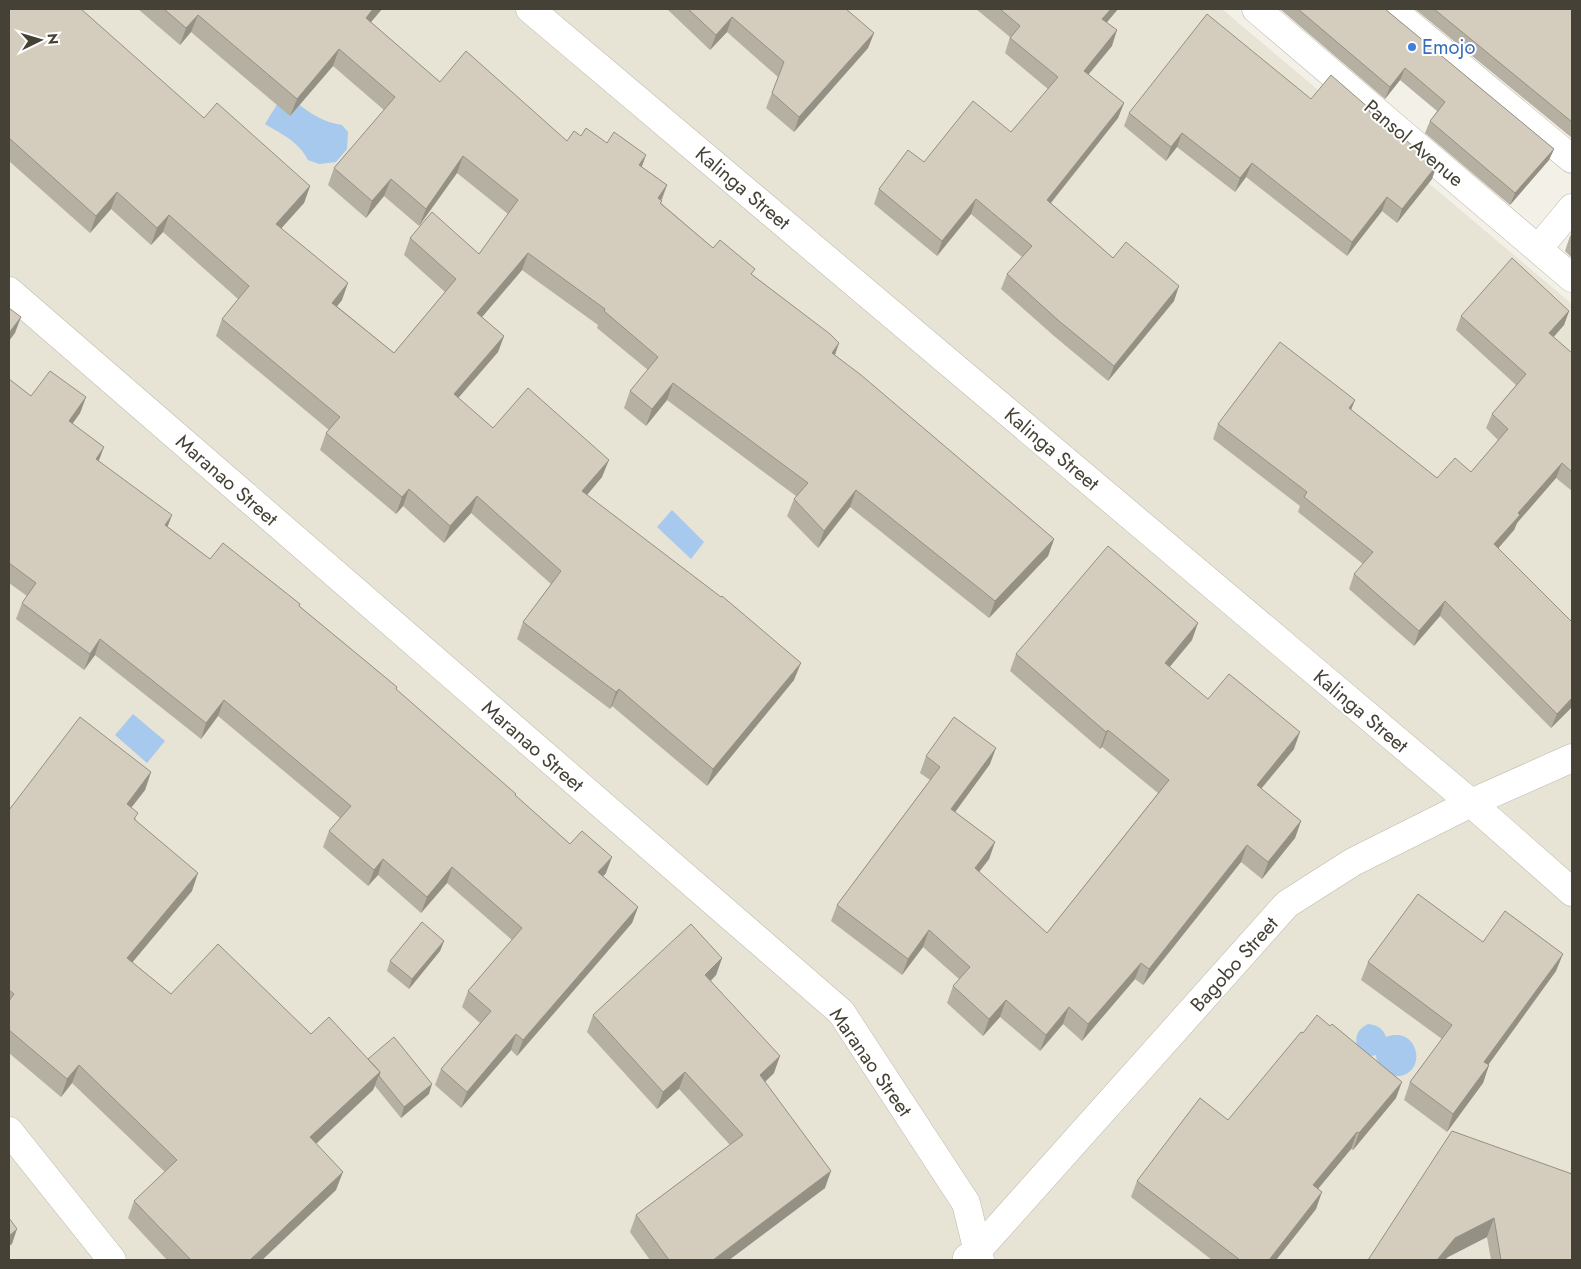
<svg xmlns="http://www.w3.org/2000/svg" width="1581" height="1269" viewBox="0 0 1581 1269" font-family="Jost,sans-serif">
  <style>
    .residential { fill: #e7e3d5 }
    .water { fill: #a6c9ed }
    .lines { fill: none; stroke-linecap: round; stroke-linejoin: round }
    .minor-casing { stroke: #beb9aa; stroke-width: 29 }
    .minor { stroke: #fff; stroke-width: 28 }
    .wall { fill: #b6b0a3 }
    .shaded-wall { fill: #949084 }
    .building { fill: #d4cdbd; stroke: #949084 }
    .shop-dot { fill: #3f7fe0; stroke: #fff; stroke-width: 2 }
    .labels { text-anchor: middle; stroke-width: 4; stroke-linejoin: round; paint-order: stroke }
    .shop-label { font-size: 20px; fill: #366cbe; stroke: #fff; text-anchor: start }
    .street-label { font-size: 20px; fill: #464136; stroke: #fff }
  </style>
  <rect width="100%" height="100%" fill="#f3f0e7"/>
  <path class="residential" d="M9 9H1222L1572 304V1260H9Z"/>
  <path class="water" d="M284 93C302 107 319 122 342 125L348 132 347 149 336 162 319 164 308 160C298 141 283 135 265 124Z
    M672 510 704 542 691 559 657 527Z
    M133 714 165 741 147 763 115 735Z
    M1368 1024C1377 1025 1383 1028 1386 1037 1418 1025 1428 1071 1400 1076 1394 1076 1389 1076 1385 1072 1381 1066 1376 1062 1376 1055L1371 1056 1357 1048C1355 1035 1357 1030 1368 1024Z"/>
  <g class="lines">
    <g class="minor-casing">
      <path id="minor" d="M530 9 1471 803 1572 892
        M1256 9 1572 278
        M1391 9 1572 159
        M1538 249 1572 208
        M9 291 841 1012 966 1203 980 1260
        M9 1131 112 1260
        M967 1258 978 1250 1287 904 1353 862 1471 803 1572 758"/>
    </g>
    <use href="#minor" class="minor"/>
  </g>
  <path class="wall" d="M9 9 204 118 310 186 304 203 281 228 342 300 337 306 394 353 445 292 404 255 410 238 479 254 508 214 457 173 419 226 384 196 366 218 328 185 334 168 384 110 333 66 290 116 191 32 180 45 138 9H382L371 22 440 82 567 141 581 136 642 167 667 185 661 203 713 248 753 275 839 343 835 355 1054 539 1048 556 989 618 850 507 818 548 787 516 794 499 796 496 667 400 646 426 624 408 630 391 648 370 597 328 598 325 522 270 482 317 504 336 498 352 458 398 493 428 602 477 587 495 794 680 707 786 612 706 610 709 517 639 523 622 551 584 471 513 444 543 403 506 396 514 320 450 326 433 329 430 216 336 222 319 238 299 163 232 151 245 111 209 90 233 9 161Z
    M667 9H846L874 33 868 48 794 132 766 108 778 77 727 32 710 50Z
    M976 9H1118L1107 22 1112 46 1088 74 1124 103 1118 118 1051 203 1113 258 1174 301 1108 381 1054 336 1001 289 1007 274 1022 257 971 214 937 256 874 204 879 189 924 162 1011 132 1048 89 1005 53 1010 37Z
    M1280 9H1385L1554 149 1549 160 1510 205 1425 133 1430 121 1437 111 1400 80 1385 99Z
    M1415 9H1572V138Z
    M1311 99 1370 109 1369 111 1432 179 1397 223 1382 211 1347 256 1246 177 1235 192 1177 147 1166 161 1124 126 1129 113Z
    M1572 234V258L1565 251 1570 236Z
    M1569 311 1564 325 1553 337 1572 353V491L1556 478 1517 523 1514 530 1498 548 1572 622V707L1551 728 1440 616 1414 646 1349 589 1354 574 1363 564 1298 512 1300 506 1213 439 1218 424 1351 410 1437 478 1471 472 1498 440 1486 428 1492 414 1516 385 1456 330 1461 316Z
    M9 379 31 396 86 397 80 413 72 424 99 461 168 527 210 559 300 604 299 606 397 687 396 690 570 844 606 873 603 876 638 907 632 923 517 1056 511 1050 461 1108 435 1085 441 1069 480 1023 462 1007 468 991 512 940 447 883 421 913 378 875 368 886 323 847 329 831 340 818 218 716 201 739 95 655 84 670 16 619 22 603 27 596 9 583Z
    M1192 640 1169 667 1208 699 1294 749 1261 789 1301 821 1295 838 1262 879 1241 862 1143 985 1135 979 1082 1041 1063 1024 1040 1051 1000 1017 983 1036 947 1003 953 986 959 979 923 947 902 975 831 921 837 905 930 780 920 773 926 756 990 764 955 812 995 842 989 859 979 872 1047 933 1158 793 1102 747 1100 749 1010 671 1016 654Z
    M151 772 145 790 131 808 136 820 192 891 132 962 171 994 311 1034 368 1059 429 1094 401 1118 375 1086 373 1090 316 1144 336 1190 262 1260H167L128 1218 134 1201 165 1172 72 1083 61 1097 9 1053V810Z
    M444 941 440 951 409 989 387 971 390 961Z
    M1483 942 1556 971 1488 1065H1489L1483 1083 1447 1132 1404 1100 1410 1082 1442 1039 1361 980 1368 962Z
    M722 958 716 975 711 981 774 1073 765 1082 825 1188 729 1260H650L630 1232 636 1215 730 1145 679 1089 657 1109 587 1032 593 1015Z
    M1396 1098 1353 1150 1351 1149 1318 1189 1316 1209 1276 1260H1212L1131 1197 1137 1181 1228 1120Z
    M1572 1174V1260H1491L1487 1237 1448 1257 1368 1260Z"/>
  <path class="shaded-wall" d="M373 9H382L360 35 366 18Z
    M1111 9H1118L1097 34 1102 19Z
    M198 15 191 32 180 45 186 28Z
    M732 17 727 32 710 50 716 35Z
    M1117 30 1112 46 1079 86 1084 71Z
    M874 33 868 48 794 132 799 117Z
    M339 49 333 66 290 116 297 99Z
    M1405 68 1400 80 1385 99 1390 87Z
    M1124 103 1118 118 1041 215 1047 200Z
    M1182 133 1177 147 1166 161 1171 147Z
    M1554 149 1549 160 1510 205 1515 193Z
    M646 155 640 172 639 165Z
    M463 156 457 173 419 226 426 209Z
    M1252 163 1246 177 1235 192 1240 178Z
    M1437 165 1432 179 1397 223 1402 209Z
    M391 179 384 196 366 218 372 201Z
    M667 185 660 202 658 198Z
    M310 186 304 203 270 241 276 224Z
    M117 192 111 209 90 233 96 216Z
    M1387 197 1382 211 1347 256 1352 242Z
    M976 199 971 214 937 256 942 241Z
    M169 215 163 232 151 245 157 228Z
    M528 253 522 270 471 330 477 313Z
    M348 283 342 300 326 320 332 303Z
    M1179 286 1174 301 1108 381 1114 366Z
    M1569 311 1564 325 1544 348 1549 333Z
    M21 317 15 333 9 341V333Z
    M504 336 498 352 447 411 454 394Z
    M839 343 833 360 832 353Z
    M673 383 667 400 646 426 652 409Z
    M86 397 80 413 63 437 69 421Z
    M1355 400 1349 415V408Z
    M104 447 98 463 96 459Z
    M609 460 602 477 576 508 582 491Z
    M1562 463 1556 478 1517 523 1514 530 1489 559 1494 544 1518 513Z
    M409 489 403 506 396 514 402 497Z
    M856 490 850 507 818 548 824 531Z
    M477 496 471 513 444 543 450 526Z
    M172 515 166 531 165 525Z
    M1054 539 1048 556 989 618 995 601Z
    M1445 601 1440 616 1414 646 1419 631Z
    M1198 623 1192 640 1159 680 1165 663Z
    M100 639 95 655 84 670 90 654Z
    M801 663 794 680 707 786 713 769Z
    M619 689 612 706 610 709 616 692Z
    M1572 698V707L1551 728 1557 714Z
    M224 700 218 716 201 739 206 723Z
    M1108 730 1102 747 1100 749 1106 732Z
    M1300 732 1294 749 1251 801 1257 785Z
    M996 748 990 764 945 826 951 809Z
    M151 772 145 790 120 822 127 804Z
    M1301 821 1295 838 1262 879 1268 862Z
    M995 842 989 859 969 885 975 868Z
    M1247 845 1241 862 1143 985 1149 969Z
    M612 857 606 873 593 888 598 872Z
    M383 859 378 875 368 886 374 870Z
    M452 867 447 883 421 913 427 897Z
    M198 873 192 891 121 976 127 958Z
    M638 907 632 923 517 1056 523 1040Z
    M929 930 923 947 902 975 908 959Z
    M444 941 440 951 409 989 412 979Z
    M1563 954 1556 971 1478 1079 1484 1062Z
    M722 958 716 975 699 992 705 975Z
    M1141 963 1135 979 1082 1041 1088 1024Z
    M1006 1000 1000 1017 983 1036 989 1019Z
    M1069 1007 1063 1024 1040 1051 1046 1035Z
    M516 1034 511 1050 461 1108 467 1092Z
    M780 1056 774 1073 754 1092 760 1075Z
    M79 1065 72 1083 61 1097 67 1079Z
    M1489 1065 1483 1083 1447 1132 1453 1114Z
    M380 1072 373 1090 304 1155 310 1137Z
    M685 1072 679 1089 657 1109 663 1092Z
    M1402 1082 1396 1098 1353 1150 1359 1133Z
    M432 1084 429 1094 401 1118 404 1107Z
    M1357 1132 1351 1149 1307 1202 1313 1185Z
    M831 1171 825 1188 729 1260H713Z
    M343 1172 336 1190 262 1260H250Z
    M1322 1192 1316 1209 1276 1260H1269Z
    M1494 1218 1487 1237 1448 1257 1445 1260H1437L1455 1238Z
    M17 1229 12 1244 9 1246V1236Z"/>
  <path class="building" d="M9 9H81L204 118 217 103 310 186 276 224 348 283 332 303 394 353 456 279 410 238 432 212 479 254 518 200 463 156 426 209 391 179 372 201 334 168 395 97 339 49 297 99 198 15 186 28 164 9H373L366 18 440 82 466 51 567 141 574 131 581 136 586 128 607 143 614 132 646 155 639 165 667 185 658 198 662 201 660 203 713 248 720 240 755 269 751 274 830 334 839 343 832 353 861 375 1054 539 995 601 856 490 824 531 794 499 808 483 673 383 652 409 630 391 658 357 604 311 605 309 528 253 477 313 504 336 454 394 493 428 528 388 609 460 582 491 721 597 722 596 801 663 713 769 619 689 616 692 523 622 561 571 477 496 450 526 409 489 402 497 326 433 340 417 222 319 249 286 169 215 157 228 117 192 96 216 9 138Z
    M688 9H846L874 33 799 117 772 93 784 62 732 17 716 35Z
    M1000 9H1111L1102 19 1117 30 1084 71 1124 103 1047 200 1113 258 1126 242 1179 286 1114 366 1059 321 1007 274 1032 246 976 199 942 241 879 189 908 150 924 162 973 101 1011 132 1058 77 1010 38 1020 26Z
    M1298 9H1385L1554 149 1515 193 1430 121 1445 102 1405 68 1390 87Z
    M1434 9H1572V122Z
    M1207 14 1311 99 1331 75 1370 109 1369 111 1437 165 1402 209 1387 197 1352 242 1252 163 1240 178 1182 133 1171 147 1129 113Z
    M1512 258 1569 311 1549 333 1572 353V472L1562 463 1518 513 1520 515 1494 544 1572 622V698L1557 714 1445 601 1419 631 1354 574 1373 552 1304 497 1307 492 1218 424 1280 342 1355 400 1349 408 1437 478 1455 458 1471 472 1508 429 1492 414 1526 374 1461 316Z
    M9 308 21 317 9 333Z
    M50 371 86 397 69 421 104 447 96 459 172 515 165 525 210 559 223 543 300 604 299 606 397 687 396 689 516 794 515 795 570 844 582 831 612 857 598 872 638 907 523 1040 516 1034 467 1092 441 1069 491 1011 468 991 522 928 452 867 427 897 383 859 374 870 329 831 351 806 224 700 206 723 100 639 90 654 22 603 36 583 9 563V379L31 396Z
    M1108 546 1198 623 1165 663 1208 699 1229 674 1300 732 1257 785 1301 821 1268 862 1247 845 1149 969 1141 963 1088 1024 1069 1007 1046 1035 1006 1000 989 1019 953 986 970 967 929 930 908 959 837 905 940 767 926 756 954 717 996 748 951 809 995 842 975 868 1047 933 1169 780 1108 730 1106 732 1016 654Z
    M80 717 151 772 127 804 138 813 134 819 198 873 127 958 171 994 218 944 311 1034 329 1017 380 1072 310 1137 343 1172 250 1260H191L134 1201 177 1160 79 1065 67 1079 9 1030V1001L14 994 9 990V810Z
    M1418 894 1483 942 1505 911 1563 954 1484 1062 1489 1065 1453 1114 1410 1082 1452 1025 1368 962Z
    M422 922 444 941 412 979 390 961Z
    M691 924 722 958 705 975 780 1056 760 1075 831 1171 713 1260H669L636 1215 743 1135 685 1072 663 1092 593 1015Z
    M1317 1015 1330 1026 1332 1024 1402 1082 1359 1133 1357 1132 1313 1185 1322 1192 1269 1260H1240L1137 1181 1200 1098 1228 1120 1301 1032 1303 1033Z
    M394 1037 432 1084 404 1107 379 1076 380 1072 368 1059Z
    M1452 1131 1572 1174V1260H1501L1494 1218 1455 1238 1437 1260H1368Z
    M9 1218 17 1229 9 1236Z"/>
  <circle class="shop-dot" cx="1412" cy="47" r="5"/>
  <g class="labels">
    <g class="shop-label">
      <text x="1422" y="54">Emojo</text>
    </g>
    <g class="street-label">
      <text transform="translate(1414 143) rotate(40)" y="7">Pansol Avenue</text>
      <text transform="translate(743 188) rotate(40)" y="7">Kalinga Street</text>
      <text transform="translate(1052 449) rotate(40)" y="7">Kalinga Street</text>
      <text transform="translate(227 480) rotate(41)" y="7">Maranao Street</text>
      <text transform="translate(1361 711) rotate(40)" y="7">Kalinga Street</text>
      <text transform="translate(533 746) rotate(41)" y="7">Maranao Street</text>
      <text transform="translate(1234 964) rotate(-48)" y="7">Bagobo Street</text>
      <text transform="translate(871 1062) rotate(55)" y="7">Maranao Street</text>
    </g>
  </g>
  <rect width="1581" height="1269" fill="none" stroke="#464136" stroke-width="20"/>
  <g transform="translate(40 40) rotate(85)" stroke="#ffffff" stroke-width="4" paint-order="stroke">
  <path d="M0-4L9 19L0 12L-9 19Z" fill="#464136"/>
  <text y="-8" font-size="14" font-weight="bold" text-anchor="middle" fill="#464136">N</text>
  </g>
</svg>
